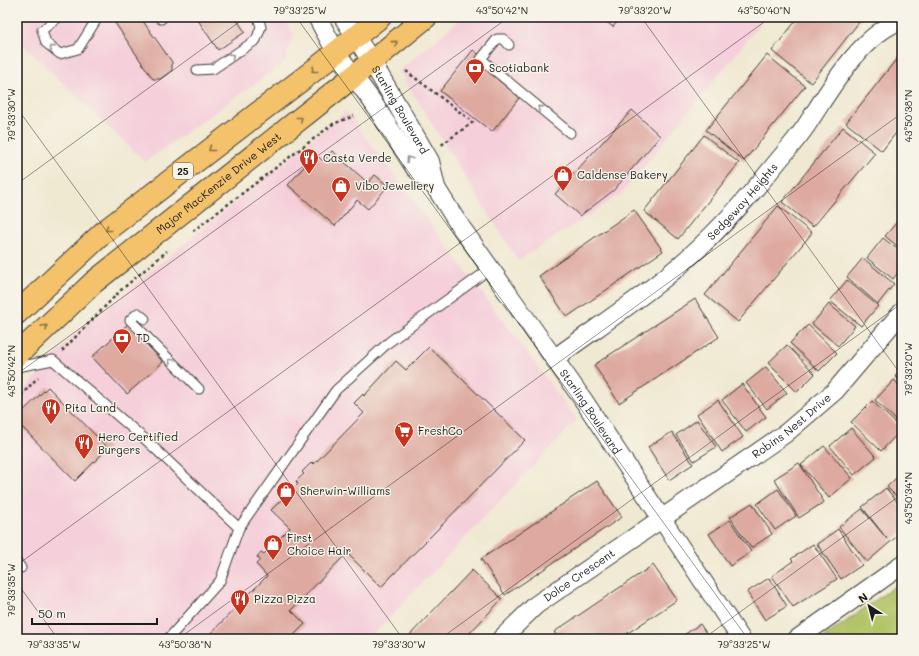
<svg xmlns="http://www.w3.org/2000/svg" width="919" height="656" viewBox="0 0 919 656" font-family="Mali,sans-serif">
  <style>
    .built { fill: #f5cfda }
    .green { fill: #b2c467; stroke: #677042 }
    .building { fill: #deaaa0 }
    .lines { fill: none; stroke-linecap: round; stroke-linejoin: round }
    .lane-casing { stroke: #3c3b37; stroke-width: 11 }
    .street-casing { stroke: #3c3b37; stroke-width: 20 }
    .primary-casing { stroke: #3c3b37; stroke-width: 24 }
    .path { stroke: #3c3b37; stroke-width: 2.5; stroke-dasharray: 3 3; stroke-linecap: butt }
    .lane { stroke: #fff; stroke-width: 9 }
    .street { stroke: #fff; stroke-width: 18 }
    .primary { stroke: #f3c26a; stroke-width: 22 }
    .oneway { stroke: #886f43 }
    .oneway2 { stroke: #999 }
    .ticks { fill: none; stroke: #1c1c1c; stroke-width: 1; stroke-opacity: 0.45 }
    .labels { text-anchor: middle; stroke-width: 3; stroke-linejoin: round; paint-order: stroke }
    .shield { fill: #f7f3e8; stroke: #5e5c59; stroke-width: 1 }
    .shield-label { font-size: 10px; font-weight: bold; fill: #1c1c1c }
    .poi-label { font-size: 11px; fill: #1c1c1c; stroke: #f7f3e8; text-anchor: start }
    .street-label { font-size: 11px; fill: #1c1c1c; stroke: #f7f3e8 }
    .neatline { fill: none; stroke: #1c1c1c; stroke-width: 1.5 }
    .ticks-label { font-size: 10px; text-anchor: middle; fill: #1c1c1c }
  </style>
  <rect width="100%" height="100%" fill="#f7f3e8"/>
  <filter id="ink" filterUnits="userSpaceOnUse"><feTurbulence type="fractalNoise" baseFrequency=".025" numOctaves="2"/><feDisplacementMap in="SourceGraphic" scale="8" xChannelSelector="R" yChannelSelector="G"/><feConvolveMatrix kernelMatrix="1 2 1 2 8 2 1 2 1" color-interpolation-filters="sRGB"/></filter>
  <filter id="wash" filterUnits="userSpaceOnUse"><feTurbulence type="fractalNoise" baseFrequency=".012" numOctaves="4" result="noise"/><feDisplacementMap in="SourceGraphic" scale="16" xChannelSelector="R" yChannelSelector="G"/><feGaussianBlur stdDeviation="0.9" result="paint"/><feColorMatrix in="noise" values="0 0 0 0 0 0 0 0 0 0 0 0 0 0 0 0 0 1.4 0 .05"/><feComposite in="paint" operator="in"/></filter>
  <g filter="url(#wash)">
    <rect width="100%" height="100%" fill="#f0e9d2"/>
    <path class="built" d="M28 17H282L294 34 285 62 145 162 17 39V29Z
      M463 17H766L621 194 518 261 399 71Z
      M346 111 577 420 369 639H17V399L72 336Z"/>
    <path class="green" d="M902 581V639H822Z"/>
    <g id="blocks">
      <path class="building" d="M114 17H140L172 62V70L160 79H153L113 20Z
        M196 17H235L245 32 218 50Z
        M600 17H621L613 27Z
        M799 17H863L811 83 772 51Z
        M473 50 502 73 497 79 520 97 492 132 440 91Z
        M902 52V125L882 151 846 123Z
        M767 55 805 86 744 161 706 130Z
        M632 110 660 136 614 190 580 216 555 194Z
        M843 127 875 153 813 227 782 202Z
        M704 135 739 163 678 239 644 211Z
        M332 151 368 183 375 175 388 186 368 209 357 200 335 226 288 185 315 154 323 161Z
        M778 206 812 233 738 322 705 295Z
        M634 210 663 251 567 317 539 276Z
        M902 216V250L885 236Z
        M883 238 902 253V267L893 279 867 258Z
        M863 258 894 284 878 304 847 277Z
        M847 280 878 306 861 326 830 301Z
        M695 299 719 337 619 403 594 365Z
        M829 304 855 326 838 346 812 324Z
        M128 324 163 362 127 394 92 357Z
        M808 325 837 353 819 371 790 343Z
        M787 345 815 374 797 392 768 363Z
        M429 347 525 440 381 587 347 553 291 610 305 624 290 639H205L267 576 256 564 260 560 257 557 261 552 264 554 290 528 271 510 298 484 296 481 304 474 302 472 312 462 314 464 364 413 354 403 363 394 364 396 396 361 406 370Z
        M766 367 787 393 767 409 746 383Z
        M902 367V382L895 376Z
        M894 380 902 388V426L875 400Z
        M742 384 766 417 746 432 722 400Z
        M48 387 108 448 75 481 17 422V417Z
        M718 400 743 437 722 452 697 414Z
        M872 401 902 429 881 451 851 422Z
        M697 420 716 447 694 461 676 435Z
        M851 428 876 457 854 475 830 446Z
        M672 432 693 464 669 480 648 447Z
        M824 446 852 478 829 498 801 465Z
        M799 463 824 502 799 518 774 479Z
        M902 472V502L887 487Z
        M597 481 622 517 505 595 481 559Z
        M886 488 902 508V532L867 562 839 527 862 509 887 539 862 507Z
        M778 489 796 516 775 530 757 504Z
        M752 503 772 534 751 548 730 517Z
        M730 520 751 552 730 566 709 534Z
        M838 529 862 565 841 579 817 544Z
        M813 544 837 579 793 607 772 576 793 561 791 559Z
        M653 565 677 600 619 639H559L554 632Z
        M472 570 502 599 464 639H406Z
        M769 578 787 606 765 620 747 592Z
        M700 624 710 639H678Z"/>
    </g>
  </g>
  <g filter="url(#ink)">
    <use href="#blocks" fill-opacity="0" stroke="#3c3b37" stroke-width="1"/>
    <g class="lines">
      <g class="lane-casing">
        <path id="lane" d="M59 17 42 30 46 43 60 54 78 49 98 17
          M161 19 163 17
          M509 45 504 39H497L481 59 570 133
          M197 70 213 69 256 40 261 27 258 17
          M145 319 138 313 130 320 199 389
          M17 367 53 360 147 441 239 528
          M17 562 21 568
          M168 639 220 581 239 528 336 390 389 342 491 268"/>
      </g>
      <g class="street-casing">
        <g id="street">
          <path id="s1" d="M317 17 336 52 372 101 415 168 436 188 456 220 584 401 741 639"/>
          <path id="s2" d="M343 17 372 62 430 161 436 188"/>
          <path id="s3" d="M555 358C592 331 631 305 667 276 708 243 745 202 778 161 787 150 798 138 806 126 829 91 861 34 902 20"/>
          <path id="s4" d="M501 639 536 605 786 433 835 391 902 312"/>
          <path d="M797 639 902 565"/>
        </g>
      </g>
      <g class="primary-casing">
        <g id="primary">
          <path d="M17 313 105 231 313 71 380 17"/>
          <path id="s5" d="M17 355 94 282 354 76 426 17"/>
        </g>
      </g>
      <path class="path" d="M406 71 473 122 440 146
        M193 231 333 124 354 116
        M62 351 121 290 167 251
        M17 400 38 377"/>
      <use href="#lane" class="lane"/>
      <use href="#street" class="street"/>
      <use href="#primary" class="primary"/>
    </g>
    <defs><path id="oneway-chevron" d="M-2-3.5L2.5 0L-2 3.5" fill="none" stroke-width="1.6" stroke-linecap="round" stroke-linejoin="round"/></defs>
    <g class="oneway">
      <use href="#oneway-chevron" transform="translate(395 43) rotate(-40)"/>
      <use href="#oneway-chevron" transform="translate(314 70) rotate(141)"/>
      <use href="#oneway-chevron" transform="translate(300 119) rotate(-39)"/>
      <use href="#oneway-chevron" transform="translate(211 149) rotate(142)"/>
      <use href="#oneway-chevron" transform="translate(108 229) rotate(142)"/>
      <use href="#oneway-chevron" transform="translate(45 327) rotate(-45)"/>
    </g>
    <g class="oneway2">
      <use href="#oneway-chevron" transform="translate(52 48) rotate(-140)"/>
      <use href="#oneway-chevron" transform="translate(232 56) rotate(-34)"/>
      <use href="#oneway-chevron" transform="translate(540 108) rotate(-140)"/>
      <use href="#oneway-chevron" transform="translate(409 159) rotate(-123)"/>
      <use href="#oneway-chevron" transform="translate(171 361) rotate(-135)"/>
    </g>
  </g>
  <path class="ticks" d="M296 17 748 639M641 17 902 376M17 108 403 639M17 184 246 17M17 374 509 17M17 565 771 17M17 583 58 639M178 639 902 113M440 639 902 303M703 639 902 494"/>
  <defs>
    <g id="bank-pin" transform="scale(1)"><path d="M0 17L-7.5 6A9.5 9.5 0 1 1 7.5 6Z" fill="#c8321e" stroke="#f7f3e8"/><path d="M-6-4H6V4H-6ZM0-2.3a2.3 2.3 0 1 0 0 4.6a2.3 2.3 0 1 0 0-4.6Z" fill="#fff"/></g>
    <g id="restaurant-pin" transform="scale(1)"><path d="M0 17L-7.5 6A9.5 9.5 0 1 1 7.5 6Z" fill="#c8321e" stroke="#f7f3e8"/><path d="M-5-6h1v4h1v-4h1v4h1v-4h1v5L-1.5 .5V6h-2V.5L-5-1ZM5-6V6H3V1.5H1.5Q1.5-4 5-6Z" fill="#fff"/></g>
    <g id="shop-pin" transform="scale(1)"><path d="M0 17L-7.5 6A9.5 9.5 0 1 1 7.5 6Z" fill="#c8321e" stroke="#f7f3e8"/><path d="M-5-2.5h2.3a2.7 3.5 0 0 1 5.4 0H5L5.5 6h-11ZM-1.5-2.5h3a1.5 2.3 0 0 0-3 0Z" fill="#fff"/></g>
    <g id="supermarket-pin" transform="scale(1)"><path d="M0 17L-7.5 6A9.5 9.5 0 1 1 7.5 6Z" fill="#c8321e" stroke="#f7f3e8"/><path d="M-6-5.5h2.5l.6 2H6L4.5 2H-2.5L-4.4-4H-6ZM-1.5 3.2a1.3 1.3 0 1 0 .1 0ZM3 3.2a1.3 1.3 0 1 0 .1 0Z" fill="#fff"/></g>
  </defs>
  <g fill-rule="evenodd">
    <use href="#bank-pin" x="475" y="68"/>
    <use href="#restaurant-pin" x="309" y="158"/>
    <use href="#shop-pin" x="563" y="175"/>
    <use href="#shop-pin" x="341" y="186"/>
    <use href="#bank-pin" x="122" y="338"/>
    <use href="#restaurant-pin" x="51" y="408"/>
    <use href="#supermarket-pin" x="404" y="431"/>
    <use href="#restaurant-pin" x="84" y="443"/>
    <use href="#shop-pin" x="286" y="491"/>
    <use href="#shop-pin" x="273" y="544"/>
    <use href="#restaurant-pin" x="240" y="599"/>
  </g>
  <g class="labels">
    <rect class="shield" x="173" y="163" width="20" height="16" rx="3"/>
    <g class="shield-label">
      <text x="183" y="175">25</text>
    </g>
    <g class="poi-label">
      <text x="489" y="72">Scotiabank</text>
      <text x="323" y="162">Casta Verde</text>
      <text x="577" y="179">Caldense Bakery</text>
      <text x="355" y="190">Vibo Jewellery</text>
      <text x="136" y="342">TD</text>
      <text x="65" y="412">Pita Land</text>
      <text x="418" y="435">FreshCo</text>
      <text x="98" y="441">Hero Certified<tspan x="98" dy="13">Burgers</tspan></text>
      <text x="300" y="495">Sherwin-Williams</text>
      <text x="287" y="542">First<tspan x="287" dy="13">Choice Hair</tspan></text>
      <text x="254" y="603">Pizza Pizza</text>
    </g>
    <g class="street-label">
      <text dy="4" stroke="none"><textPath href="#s2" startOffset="109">Starling Boulevard</textPath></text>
      <text dy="4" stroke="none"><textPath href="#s5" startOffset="265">Major MacKenzie Drive West</textPath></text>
      <text dy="4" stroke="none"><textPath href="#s3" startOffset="245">Sedgeway Heights</textPath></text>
      <text dy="4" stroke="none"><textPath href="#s1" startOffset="481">Starling Boulevard</textPath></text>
      <text dy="4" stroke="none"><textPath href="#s4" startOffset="361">Robins Nest Drive</textPath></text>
      <text dy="4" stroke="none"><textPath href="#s4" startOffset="101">Dolce Crescent</textPath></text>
    </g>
  </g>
  <rect width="919" height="656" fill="none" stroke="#f7f3e8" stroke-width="44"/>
  <g transform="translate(869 606) rotate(324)" stroke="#f7f3e8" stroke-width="3" paint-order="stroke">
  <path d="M0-3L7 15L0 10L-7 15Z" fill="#1c1c1c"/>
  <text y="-6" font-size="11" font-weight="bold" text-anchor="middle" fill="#1c1c1c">N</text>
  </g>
  <path d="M32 618v6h125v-6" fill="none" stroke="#1c1c1c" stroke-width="2"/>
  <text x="38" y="618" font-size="12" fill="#1c1c1c" stroke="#f7f3e8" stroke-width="3" paint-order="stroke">50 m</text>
  <rect x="22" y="22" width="875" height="612" class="neatline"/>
  <g class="ticks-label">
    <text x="300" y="14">79°33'25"W</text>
    <text x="502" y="14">43°50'42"N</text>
    <text x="645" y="14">79°33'20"W</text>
    <text x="764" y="14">43°50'40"N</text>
    <text transform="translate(11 115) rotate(-90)" y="4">79°33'30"W</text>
    <text transform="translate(908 116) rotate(-90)" y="4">43°50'38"N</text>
    <text transform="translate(908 369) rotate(-90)" y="4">79°33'20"W</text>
    <text transform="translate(11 371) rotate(-90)" y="4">43°50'42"N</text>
    <text transform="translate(908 498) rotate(-90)" y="4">43°50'34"N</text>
    <text transform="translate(11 590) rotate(-90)" y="4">79°33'35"W</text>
    <text x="54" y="648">79°33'35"W</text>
    <text x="185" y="648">43°50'38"N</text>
    <text x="399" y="648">79°33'30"W</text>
    <text x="744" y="648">79°33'25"W</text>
  </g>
</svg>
